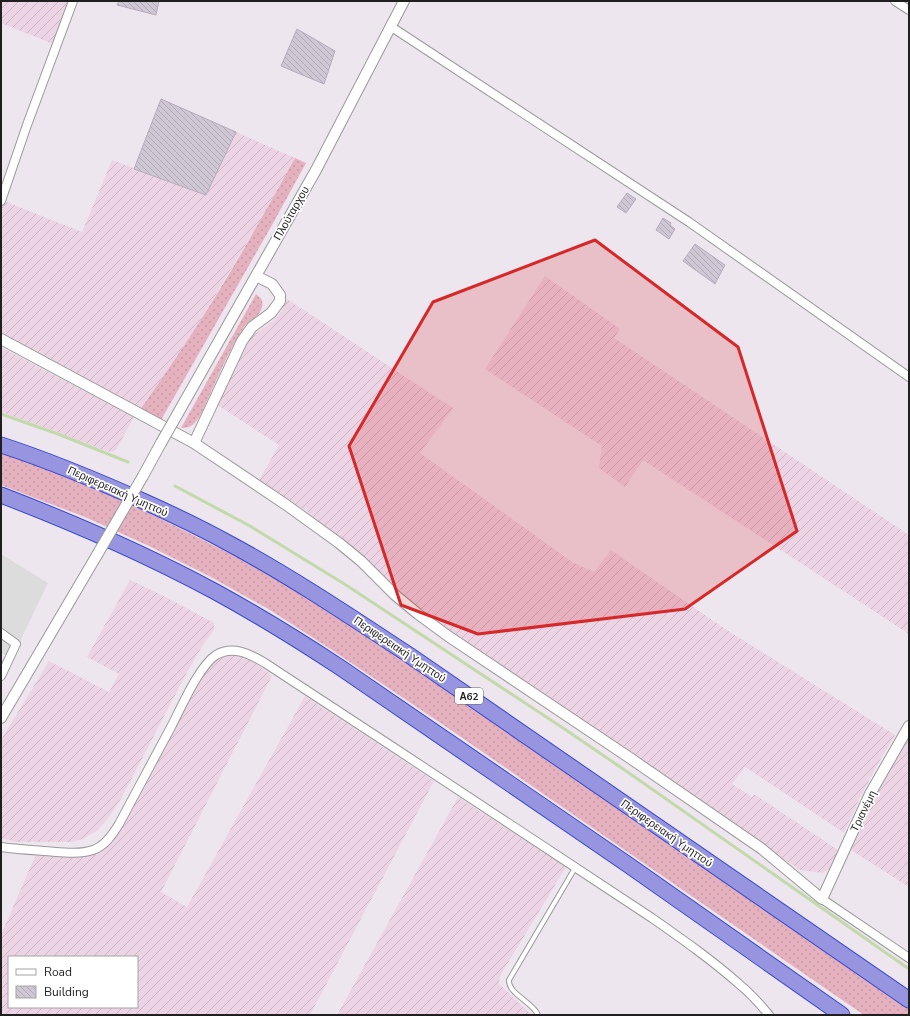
<svg xmlns="http://www.w3.org/2000/svg" width="910" height="1016" viewBox="0 0 910 1016" font-family="'Nunito Sans',sans-serif">
  <style>
    .residential { fill: #dddcdd }
    .farmland { fill: url(#farmland-furrows); fill-rule: evenodd }
    .grass { fill: url(#grass-dots) }
    .lines { fill: none; stroke-linecap: round; stroke-linejoin: round }
    .stream { stroke: #c4d9ab; stroke-width: 3 }
    .building { fill: url(#building-back-hatch); stroke: #b8aac0 }
    .service-casing { stroke: #999; stroke-width: 6 }
    .minor-casing { stroke: #999; stroke-width: 10 }
    .tertiary-casing { stroke: #999; stroke-width: 12 }
    .motorway-casing { stroke: #3548cc; stroke-width: 17 }
    .service { stroke: #fff; stroke-width: 4 }
    .minor { stroke: #fff; stroke-width: 8 }
    .tertiary { stroke: #fff; stroke-width: 10 }
    .motorway { stroke: #9795df; stroke-width: 15 }
    .tertiary-bridge-casing { stroke: #999; stroke-width: 12; stroke-linecap: butt }
    .tertiary-bridge { stroke: #fff; stroke-width: 10 }
    .marked { fill: #d62828; fill-opacity: 0.2; stroke: #d62828; stroke-width: 3; stroke-linejoin: round }
    .labels { text-anchor: middle; stroke-width: 3.5; stroke-linejoin: round; paint-order: stroke }
    .shield { fill: #fff; stroke: #626262; stroke-width: 1 }
    .shield-label { font-size: 10px; font-weight: bold; fill: #1f1f1f }
    .street-label { font-size: 11px; fill: #1f1f1f; stroke: #fff }
  </style>
  <defs>
    <pattern id="farmland-furrows" width="10" height="10" patternUnits="userSpaceOnUse"><rect width="10" height="10" fill="#ecd4e5"/><path d="M-1 1l2-2M0 10L10 0M9 11l2-2" fill="none" stroke="#cab6c4"/></pattern>
    <pattern id="grass-dots" width="8" height="8" patternUnits="userSpaceOnUse"><rect width="8" height="8" fill="#e5b1bf"/><path d="M2 2h.1M6 6h.1" fill="none" stroke="#c498a4" stroke-width="1.8" stroke-linecap="round"/></pattern>
    <pattern id="building-back-hatch" width="6" height="6" patternUnits="userSpaceOnUse"><rect width="6" height="6" fill="#d0c7d5"/><path d="M-1 5l2 2M0 0l6 6M5-1l2 2" fill="none" stroke="#b2aab6"/></pattern>
  </defs>
  <rect width="100%" height="100%" fill="#eee6ef"/>
  <path class="residential" d="M1 554 48 583 23 635 12 660 1 652Z"/>
  <path class="farmland" d="M1 1H70L53 44 1 23Z
    M236 132 295 158 261 219 208 308 194 331 140 410 1 335V210L4 201 82 232 112 160 206 195Z
    M545 276 620 329 614 338 909 535V634L643 460 625 487 599 468 602 446 485 369Z
    M287 299 453 408 420 453 572 562 594 572 611 550 725 629 895 735 876 767 858 802 844 833 745 767 732 784 752 797 754 794 838 850 830 869 822 873 800 870 479 653 412 604 367 563 348 544 305 510 259 480 279 445 216 404 244 349 251 337 274 320 280 313Z
    M1 347 134 417 116 450 112 452 106 451 57 432 1 412Z
    M130 580 160 594 214 623V630L203 645 185 676 122 797 110 816 98 830 85 838 73 842H16L1 838V740L49 661 109 692 119 674 87 657Z
    M230 654H237L252 660 272 676 161 892 187 907 305 696 434 781 310 1015H1V935L36 854 103 849 198 681 211 665 220 657ZM9 957H137V1007H9Z
    M909 735V887L851 850 887 773Z
    M458 797 566 867 500 976 499 984 532 1015H337Z"/>
  <path class="grass" d="M295 158 306 163 272 225 161 420 140 410C158 384 176 358 193 332 230 275 263 216 295 158Z
    M256 294C260 297 264 301 262 307 260 317 249 320 244 327 226 355 214 386 200 416 194 424 192 428 181 428Z
    M1 452C67 475 131 503 193 535 225 551 257 567 288 586 378 641 464 702 551 762 670 845 789 927 909 1009V1015H864L445 726 329 648 270 610 209 576 149 546 85 517 1 485Z"/>
  <g class="lines">
    <path class="stream" d="M1 414 58 434 128 462
      M175 486 250 526 346 585 566 730 629 773 909 969"/>
  </g>
  <path class="building" d="M119 1H159L156 15 117 5Z
    M297 29 335 51 324 84 281 66Z
    M161 99 236 132 206 195 134 169Z
    M627 193 636 199 626 213 617 207Z
    M663 218 671 223 670 225 675 229 669 239 656 230Z
    M695 244 725 265 715 284 683 261Z"/>
  <g class="lines">
    <g class="service-casing">
      <path id="service" d="M538 1015C533 1002 508 994 509 980L575 868"/>
    </g>
    <g class="minor-casing">
      <path id="minor" d="M895 1 909 10
        M390 26 689 222 909 377
        M1 201 27 125 73 1
        M1 633 16 644 1 676
        M1 847C15 849 30 850 44 851 60 852 78 855 93 850 105 846 113 834 119 824 136 792 154 759 171 727 181 708 199 666 216 655 233 645 250 654 265 663L390 745 652 918C682 939 712 960 739 984 750 993 760 1004 769 1015
        M822 899 909 958"/>
    </g>
    <g class="tertiary-casing">
      <path id="tertiary" d="M1 339 194 443 285 504 339 543 361 561 395 595 418 614 448 636 630 758 762 849 822 899 870 794 909 726
        M173 422 316 170 404 1
        M194 443 242 341 252 327 271 313 280 301V295L272 284 256 276
        M143 476 161 443
        M1 718 97 555"/>
    </g>
    <g class="motorway-casing">
      <path id="motorway" d="M1 445C50 461 98 481 145 502 174 515 203 529 232 545 293 578 351 617 409 655L909 1000
        M1 495C74 523 145 554 214 591 258 615 300 641 341 668L627 864 842 1015"/>
    </g>
    <use href="#service" class="service"/>
    <use href="#minor" class="minor"/>
    <use href="#tertiary" class="tertiary"/>
    <use href="#motorway" class="motorway"/>
    <g class="tertiary-bridge-casing">
      <path id="tertiary-bridge" d="M161 443 173 422
        M97 555 143 476"/>
    </g>
    <use href="#tertiary-bridge" class="tertiary-bridge"/>
  </g>
  <path class="marked" d="M595 240 738 347 797 531 685 609 478 634 401 605 349 446 433 302Z"/>
  <g class="labels">
    <rect class="shield" x="455" y="688" width="28" height="16" rx="3"/>
    <g class="shield-label">
      <text x="469" y="700">Α62</text>
    </g>
    <g class="street-label">
      <text transform="translate(291 213) rotate(-60)" y="4">Πλούταρχου</text>
      <text transform="translate(118 491) rotate(24)" y="4">Περιφερειακή Υμηττού</text>
      <text transform="translate(400 649) rotate(34)" y="4">Περιφερειακή Υμηττού</text>
      <text transform="translate(863 811) rotate(-64)" y="4">Τριανέμη</text>
      <text transform="translate(667 833) rotate(35)" y="4">Περιφερειακή Υμηττού</text>
    </g>
  </g>
  <rect width="910" height="1016" fill="none" stroke="#1f1f1f" stroke-width="4"/>
  <rect x="8" y="956" width="130" height="52" fill="#ffffff" stroke="#a5a5a5"/>
  <rect x="16" y="969" width="20" height="6" fill="#ffffff" stroke="#a5a5a5"/>
  <text x="44" y="976" font-size="12" fill="#1f1f1f">Road</text>
  <rect x="16" y="986" width="20" height="12" fill="url(#building-back-hatch)" stroke="#a5a5a5"/>
  <text x="44" y="996" font-size="12" fill="#1f1f1f">Building</text>
</svg>
